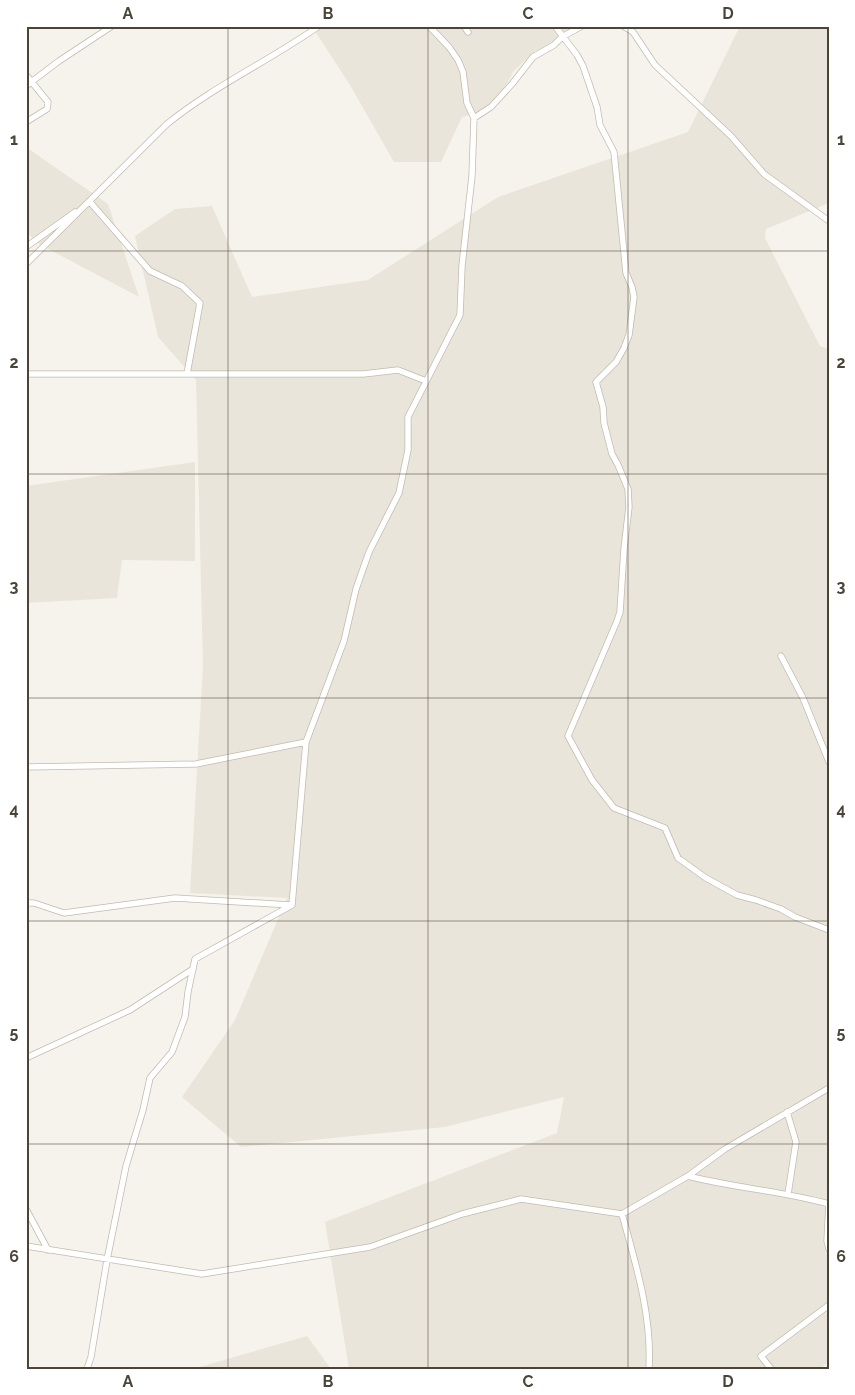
<svg xmlns="http://www.w3.org/2000/svg" width="855" height="1395" viewBox="0 0 855 1395" font-family="Raleway,sans-serif">
  <style>
    .residential { fill: #eae5da }
    .lines { fill: none; stroke-linecap: round; stroke-linejoin: round }
    .street-casing { stroke: #c2bbae; stroke-width: 7 }
    .street { stroke: #fff; stroke-width: 5.5 }
    .grid { fill: none; stroke: #4b4439; stroke-width: 1; stroke-opacity: 0.55 }
    .neatline { fill: none; stroke: #4b4439; stroke-width: 2 }
    .grid-label { font-size: 16px; text-anchor: middle; font-weight: bold; fill: #4b4439 }
  </style>
  <rect width="100%" height="100%" fill="#f6f3ec"/>
  <path class="residential" d="M319 26H578L562 39 535 51 523 62 513 72 494 108 462 117 441 162H394L350 85 315 31Z
    M740 26H829V203L766 229 765 238 820 346 829 349V1362L819 1369H349L325 1222 557 1133 564 1097 445 1127 241 1147 182 1097 235 1020 287 898 190 893 203 666 196 380 158 337 135 236 175 209 212 206 252 297 368 280 498 197 688 132Z
    M26 147 108 204 139 297 39 244 26 232Z
    M195 462V561L122 560 117 598 26 603V486Z
    M307 1336 331 1369H193Z"/>
  <g class="lines">
    <g class="street-casing">
      <path id="street" d="M429 26 449 47 458 60 463 72 467 103 474 118
        M464 26 468 32
        M555 26 577 55 583 66 597 107 600 125 614 152 626 273 632 287 634 297 629 335 624 348 616 362 596 382 603 407 604 423 612 454 618 465 628 489 629 507 624 549 620 612 617 621 568 736 592 780 614 808 665 828 678 858 706 878 737 895 756 900 781 909 795 917 829 930
        M623 26 633 32 655 65 731 136 764 174 829 221
        M26 75 48 102 47 109 26 122
        M26 86 59 61 112 26
        M87 204 90 202 150 271 182 286 200 303 187 374
        M26 247 75 212
        M26 264 167 124C214 86 269 61 319 26
        M26 374H363L398 370 426 381
        M781 656 803 698 829 762
        M26 767 196 764 306 742
        M26 903H34L64 913 175 898 291 905
        M26 1058 130 1010 193 969
        M787 1112 796 1142 788 1194
        M688 1176 725 1149 829 1088
        M829 1204 827 1241 829 1249
        M26 1209 48 1250
        M622 1214C636 1265 652 1315 649 1369
        M26 1246 202 1274 370 1247 462 1214 521 1199 622 1214 688 1176C734 1188 782 1191 829 1204
        M87 1369 91 1357 107 1260 126 1166 143 1110 150 1078 172 1052 185 1017 188 992 195 959 292 905 306 742 344 641 356 589 369 552 399 493 408 450V417L460 315 462 266 472 176 474 118 491 107 512 84 533 57 554 45 562 37 582 26
        M771 1369 761 1356 829 1305"/>
    </g>
    <use href="#street" class="street"/>
  </g>
  <path class="grid" d="M228 26V1369M428 26V1369M628 26V1369M26 251H829M26 474H829M26 698H829M26 921H829M26 1144H829"/>
  <rect width="855" height="1395" fill="none" stroke="#ffffff" stroke-width="55"/>
  <rect x="28" y="28" width="800" height="1340" class="neatline"/>
  <g class="grid-label">
    <text x="128" y="19">A</text>
    <text x="328" y="19">B</text>
    <text x="528" y="19">C</text>
    <text x="728" y="19">D</text>
    <text x="14" y="145">1</text>
    <text x="841" y="145">1</text>
    <text x="14" y="368">2</text>
    <text x="841" y="368">2</text>
    <text x="14" y="592">3</text>
    <text x="841" y="592">3</text>
    <text x="14" y="815">4</text>
    <text x="841" y="815">4</text>
    <text x="14" y="1038">5</text>
    <text x="841" y="1038">5</text>
    <text x="14" y="1262">6</text>
    <text x="841" y="1262">6</text>
    <text x="128" y="1387">A</text>
    <text x="328" y="1387">B</text>
    <text x="528" y="1387">C</text>
    <text x="728" y="1387">D</text>
  </g>
</svg>
